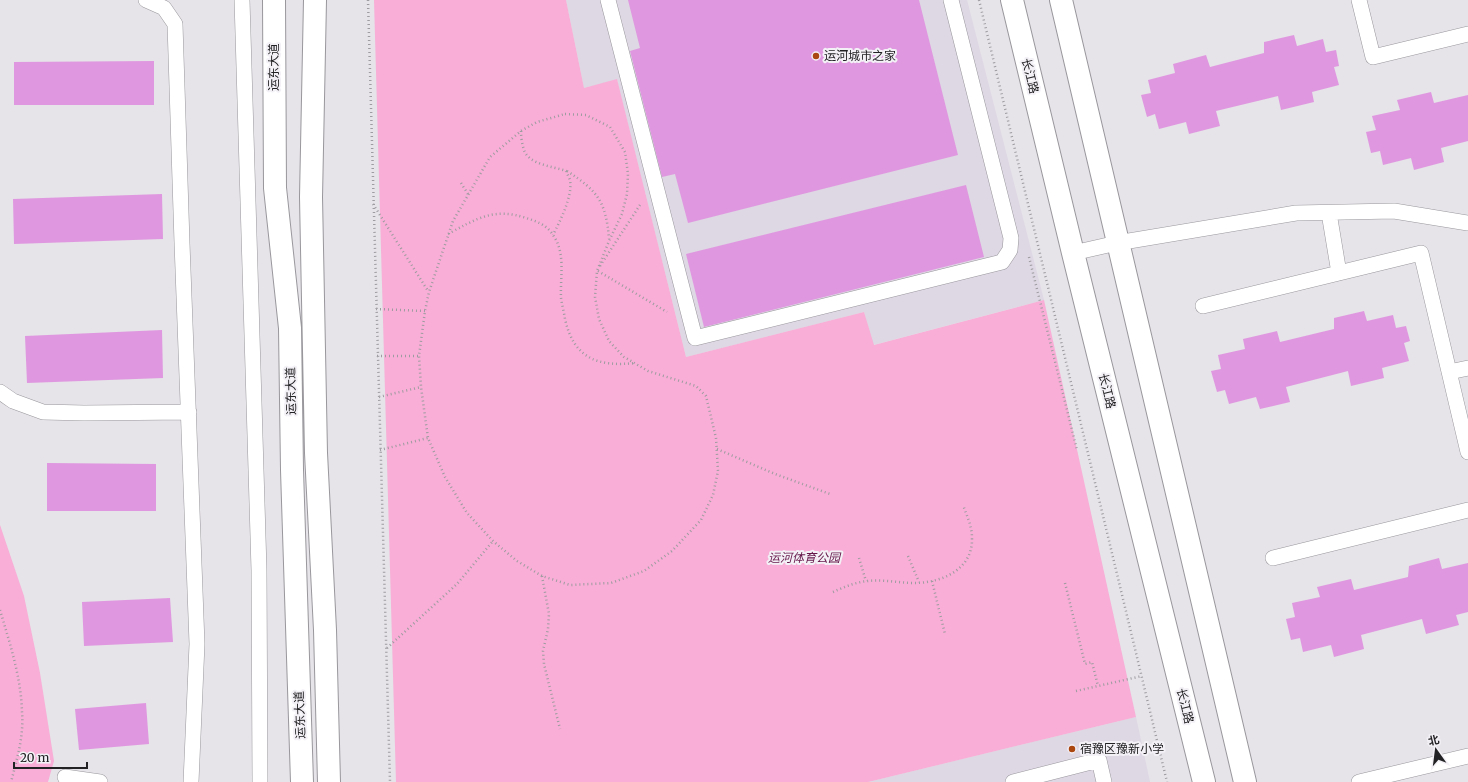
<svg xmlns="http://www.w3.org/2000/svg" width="1468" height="782" viewBox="0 0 1468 782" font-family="Merriweather,'Noto Sans SC',serif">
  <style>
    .built { fill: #ded7e4 }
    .green { fill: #f8aed6 }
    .building { fill: #df98df }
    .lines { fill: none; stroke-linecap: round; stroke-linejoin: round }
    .lane-casing { stroke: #99979c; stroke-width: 16 }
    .secondary-casing { stroke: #99979c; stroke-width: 24 }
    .path { stroke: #9e9ca0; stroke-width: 2.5; stroke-dasharray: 1 3; stroke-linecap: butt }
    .lane { stroke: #fff; stroke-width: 15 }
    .secondary { stroke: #fff; stroke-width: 22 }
    .poi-dot { fill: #aa4610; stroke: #f3f0f6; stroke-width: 1.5 }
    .labels { text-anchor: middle; stroke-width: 4; stroke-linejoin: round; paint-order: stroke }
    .poi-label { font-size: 12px; fill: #222123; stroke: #f3f0f6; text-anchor: start }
    .street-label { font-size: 12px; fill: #222123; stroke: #f3f0f6 }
    .park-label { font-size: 12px; font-style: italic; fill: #66174a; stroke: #f3f0f6 }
  </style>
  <rect width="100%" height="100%" fill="#e6e3e9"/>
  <path class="built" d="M566 0H967L1044 300 873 345 864 312 686 357 617 80 584 88Z
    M1136 717 1150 782H868Z"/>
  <path class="green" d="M374 0H566L584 88 617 79 686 357 864 312 874 345 1044 300 1136 717 868 782H396Z
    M0 525 24 596 40 673 54 761 48 782H0Z"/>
  <path class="building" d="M628 0H919L958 155 688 223 675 174 662 177 630 51 640 48Z
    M1294 35 1297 46 1323 39 1326 52 1336 50 1339 66 1334 67 1339 85 1312 92 1314 102 1281 110 1278 96 1216 111 1220 126 1189 134 1186 122 1159 129 1155 114 1147 117 1141 95 1151 93 1148 80 1175 73 1173 64 1206 55 1210 67 1264 53V42Z
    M154 61V105H14V62Z
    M1431 92 1434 103 1468 95V141L1441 148 1444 162 1414 170 1411 158 1383 165 1380 151 1371 153 1366 132 1376 130 1372 116 1400 110 1397 100Z
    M966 185 984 257 704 327 686 254Z
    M162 194 163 239 14 244 13 199Z
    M1364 311 1367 321 1393 315 1396 328 1406 326 1410 341 1404 343 1409 361 1382 368 1384 378 1351 386 1348 371 1286 387 1290 402 1260 409 1256 397 1229 404 1225 390 1217 392 1211 371 1221 369 1218 355 1245 349 1243 339 1277 331 1280 342 1334 329V318Z
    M162 330 163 378 27 383 25 336Z
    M47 463 156 464V511H47Z
    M1439 558 1442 569 1468 563V612L1456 615 1459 625 1426 634 1422 619 1361 635 1364 649 1334 657 1331 645 1303 652 1300 638 1291 640 1286 619 1295 617 1292 603 1320 597 1317 587 1351 579 1354 590 1408 577 1409 566Z
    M170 598 173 642 84 646 82 602Z
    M146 703 149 744 79 750 75 709Z"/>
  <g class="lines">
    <g class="lane-casing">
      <path id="lane" d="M146 0 164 8 175 24 182 243 197 644 191 782
        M242 0 259 570 260 782
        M608 0 695 338 1002 262 1010 250 1011 238 951 0
        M1359 0 1373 57 1468 34
        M1329 213 1339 273
        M1073 253 1117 243 1296 213 1394 211 1468 223
        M1203 306 1421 253 1468 452
        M1449 372 1468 368
        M0 392 13 401 43 412 84 413 189 412
        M1273 558 1468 510
        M65 777 100 782
        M1013 782 1099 760 1104 782
        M1359 782 1468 756"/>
    </g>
    <g class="secondary-casing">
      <path id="secondary" d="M274 0 275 188 290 328 292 470 302 782
        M315 0 311 197 316 453 325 630 329 782
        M1012 0 1073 253 1204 782
        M1061 0 1245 782"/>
    </g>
    <path class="path" d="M368 0 390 782
      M979 0 1167 782
      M565 114 586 115 610 127 625 152 628 174 627 194 622 214 609 241 597 271 595 297 599 319 609 341 624 357 648 371 696 386 706 396 716 438 718 471 713 495 701 520 672 551 644 571 611 583 570 585 542 576 517 561 493 541 467 513 445 477 428 438 421 387 419 356 425 311 429 292 453 221 490 157 521 131 537 122Z
      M521 131C521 137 522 144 524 150 529 165 553 166 566 171 567 174 569 177 570 180 573 196 560 221 553 235
      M567 171C598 191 606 202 609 239
      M461 183 468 194
      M373 204 428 291
      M448 234C476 219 494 207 526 218 536 221 547 225 553 235 566 253 560 277 561 298 562 305 564 312 565 319 574 359 598 367 636 363
      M1029 257 1077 450
      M600 266 640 205
      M598 271 667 312
      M376 309 425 311
      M377 356H419
      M379 397 421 387
      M717 449 775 474 830 494
      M380 450 428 438
      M908 556 919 582
      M859 558 866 581
      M542 576 549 614 548 629 543 651 544 664 560 729
      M932 581 945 634
      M1065 583 1085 664 1092 662 1098 686
      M833 592C844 587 856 582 868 581 883 579 898 583 914 583 941 583 973 570 972 538 972 526 967 516 963 505
      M0 610C10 644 21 677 22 712 24 736 17 759 11 782
      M387 648 457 584 493 541
      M1076 691 1142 676"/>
    <use href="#lane" class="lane"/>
    <use href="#secondary" class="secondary"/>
  </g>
  <g class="poi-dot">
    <circle cx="816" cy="56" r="4"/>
    <circle cx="1072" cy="749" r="4"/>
  </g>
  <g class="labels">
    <g class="poi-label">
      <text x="824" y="60">运河城市之家</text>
      <text x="1080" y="753">宿豫区豫新小学</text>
    </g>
    <g class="street-label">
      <text transform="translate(274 67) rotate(-90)" y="4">运东大道</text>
      <text transform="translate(1030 76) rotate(76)" y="4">长江路</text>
      <text transform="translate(291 391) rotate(-91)" y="4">运东大道</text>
      <text transform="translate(1107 391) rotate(76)" y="4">长江路</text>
      <text transform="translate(1185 706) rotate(76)" y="4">长江路</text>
      <text transform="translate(300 715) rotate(-92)" y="4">运东大道</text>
    </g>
    <g class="park-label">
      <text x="804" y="562">运河体育公园</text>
    </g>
  </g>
  <g transform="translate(1436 750) rotate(346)" stroke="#f3f0f6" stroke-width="3" paint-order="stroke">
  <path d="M0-3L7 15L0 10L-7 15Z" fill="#222123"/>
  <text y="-6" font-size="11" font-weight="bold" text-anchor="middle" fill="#222123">北</text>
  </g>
  <path d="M14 762v6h73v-6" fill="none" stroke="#222123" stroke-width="2"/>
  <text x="20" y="762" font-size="12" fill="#222123" stroke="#f3f0f6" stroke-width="3" paint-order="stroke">20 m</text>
</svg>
